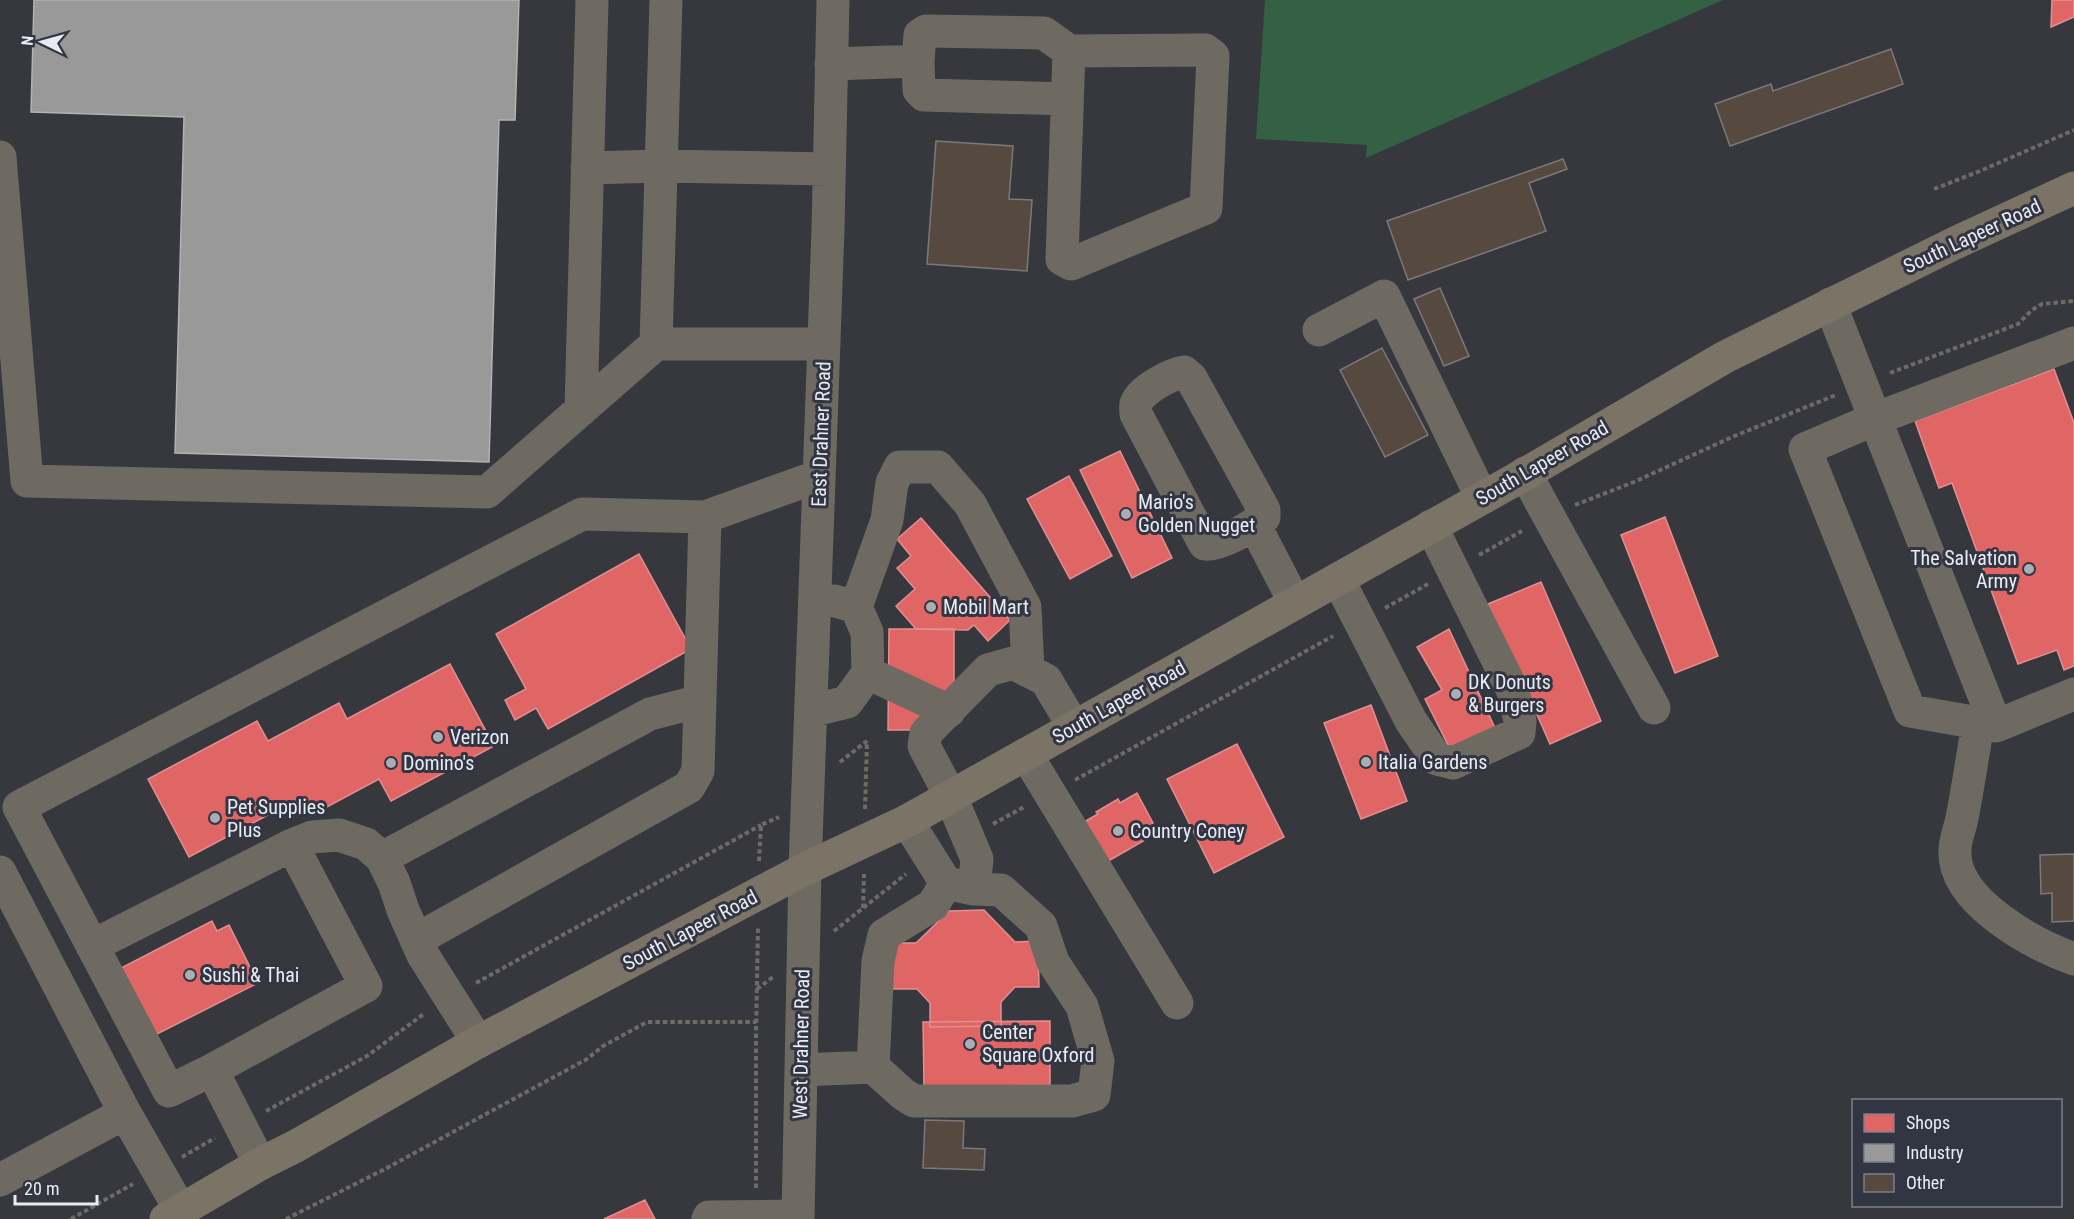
<svg xmlns="http://www.w3.org/2000/svg" width="2074" height="1219" viewBox="0 0 2074 1219" font-family="'Roboto Condensed',sans-serif">
  <style>
    .green { fill: #346043 }
    .shops { fill: #e06666; stroke: #e38e91; stroke-width: 1.5 }
    .industry { fill: #999; stroke: #b1b2b5; stroke-width: 1.5 }
    .building { fill: #564940; stroke: #7c797a; stroke-width: 1.5 }
    .lines { fill: none; stroke-linecap: round; stroke-linejoin: round }
    .path { stroke: #6d6b67; stroke-width: 4; stroke-dasharray: 4.5 3; stroke-linecap: butt }
    .minor { stroke: #6e6a62; stroke-width: 33 }
    .major { stroke: #7b7466; stroke-width: 33 }
    .poi-dot { fill: #abadb5; stroke: #323642; stroke-width: 2 }
    .labels { text-anchor: middle; stroke-width: 6; stroke-linejoin: round; paint-order: stroke }
    .street-label { font-size: 20px; fill: #eaecf5; stroke: #323642 }
    .poi-label { font-size: 20px; fill: #eaecf5; stroke: #323642; text-anchor: start }
  </style>
  <rect width="100%" height="100%" fill="#36383e"/>
  <path class="green" d="M1265 0H1723L1366 158 1367 145 1256 139Z"/>
  <path class="shops" d="M2052 0H2074V17L2051 27Z
    M2054 369 2074 423V666L2064 670 2057 650 2018 664 1952 483 1939 488 1915 421Z
    M1120 451 1172 558 1132 578 1080 470Z
    M1069 476 1112 556 1070 579 1027 499Z
    M1665 517 1718 656 1675 673 1621 535Z
    M921 518 1010 620 988 641 974 625 968 630 916 629 896 606 915 589 897 568 911 556 897 539Z
    M639 554 691 649 548 729 536 708 515 720 505 700 526 689 496 634Z
    M1541 582 1601 721 1550 744 1488 604Z
    M889 629H954V688L913 730H888Z
    M1449 629 1495 728 1452 753 1425 699 1442 690 1417 647Z
    M450 664 494 746 391 801 379 779 310 816 300 798 189 857 148 779 257 721 268 741 339 703 347 719Z
    M1371 705 1407 801 1361 819 1324 723Z
    M1237 744 1284 837 1214 873 1167 779Z
    M1137 793 1153 823 1147 827 1152 836 1105 863 1082 823 1098 814 1096 812 1118 799 1120 803Z
    M984 910 1015 942 1038 941 1039 987H1015L1001 1002V1026L930 1027V1003L917 989H892L891 943H916L949 911Z
    M212 921 217 931 229 925 258 983 155 1035 121 968Z
    M1050 1021V1085L924 1087 923 1022Z
    M645 1200 655 1219H604Z"/>
  <path class="industry" d="M34 0H519L515 120H499L489 462 175 453 184 117 31 112Z"/>
  <path class="building" d="M1891 49 1903 84 1730 146 1715 104 1771 84 1773 91Z
    M936 141 1013 146 1009 199 1032 200 1027 271 927 264Z
    M1563 159 1567 169 1529 183 1546 231 1408 280 1387 221Z
    M1440 288 1469 356 1444 366 1414 299Z
    M1382 348 1428 435 1385 457 1340 370Z
    M2074 854V921L2052 922V893L2041 894 2040 855Z
    M925 1120 964 1121 963 1148 985 1149 984 1170 923 1168Z"/>
  <g class="lines">
    <path class="path" d="M1934 189 1980 171 2074 130
      M1890 373 2018 324 2032 310 2042 304 2074 301
      M1575 505 1634 482 1732 437 1836 395
      M1479 555 1522 531
      M1385 608 1428 584
      M840 762 867 741
      M1075 780 1333 636
      M865 809 867 741
      M993 824 1024 807
      M759 861 761 825 779 817
      M863 908 864 874
      M834 931 906 874
      M476 983 761 825
      M757 989 773 977
      M266 1111 367 1056 425 1013
      M182 1157 215 1138
      M756 1188V1034L758 926
      M71 1219 133 1184
      M286 1219 385 1169 587 1059 603 1046 647 1022H756"/>
    <path class="minor" d="M918 61 919 90 924 95 1067 99
      M831 64 918 61 920 35 926 31 1044 33 1069 51 1205 50 1213 56 1206 208 1071 264 1062 259 1069 51
      M0 157 27 481 487 492 656 344H824
      M587 168 661 166 829 169
      M1830 304 1996 726 2074 694
      M1319 330 1384 296 1482 498
      M656 344 666 0
      M1184 372 1191 378 1264 510V517C1252 526 1221 546 1205 544L1203 541 1136 414C1136 412 1135 406 1136 404 1140 390 1171 374 1184 372Z
      M581 410 592 0
      M1525 473 1654 708
      M1254 524 1295 603
      M1338 579 1411 721 1437 759 1453 763 1519 733 1520 721 1513 691 1431 526
      M856 607 887 520 892 483 900 467H938L970 504 1025 607 1028 671
      M868 673 949 711
      M811 711 847 702 868 673 867 632 856 607 835 601
      M1978 723C1973 755 1968 787 1962 818 1960 829 1955 839 1955 850 1952 901 2033 944 2074 959
      M1996 726 1910 711 1805 449 1875 419 2074 343
      M1026 754 1177 1003
      M382 858 650 714 700 701
      M0 872 125 1113 181 1211
      M974 889 977 859 951 797 924 746 926 733 988 670 1013 663 1046 680 1074 727
      M416 940 689 787 698 771 705 517
      M92 946 292 845
      M478 1042 423 955 403 910 394 883 382 858 366 844 339 835 312 837 292 845 366 986 212 1070 169 1091 19 807 582 514 705 517 819 476
      M873 1067 878 961 884 935 933 905 946 883
      M212 1070 260 1164
      M801 1070 873 1067 903 1094 914 1101H1072L1094 1095 1098 1061 1082 1006 1053 962 1041 926 1001 890 974 889 946 883 907 821
      M0 1180 125 1113
      M708 1219 709 1217 798 1216
      M798 1219 805 869 828 229 833 0"/>
    <path class="major" d="M166 1219 260 1164 296 1146 478 1042 805 869 907 821 1518 478 1725 357 1955 243 2074 188"/>
  </g>
  <g class="poi-dot">
    <circle cx="1126" cy="514" r="6"/>
    <circle cx="2029" cy="569" r="6"/>
    <circle cx="931" cy="607" r="6"/>
    <circle cx="1456" cy="694" r="6"/>
    <circle cx="438" cy="737" r="6"/>
    <circle cx="1366" cy="762" r="6"/>
    <circle cx="391" cy="763" r="6"/>
    <circle cx="215" cy="818" r="6"/>
    <circle cx="1118" cy="831" r="6"/>
    <circle cx="190" cy="975" r="6"/>
    <circle cx="970" cy="1044" r="6"/>
  </g>
  <g class="labels">
    <g class="street-label">
      <text transform="translate(1972 236) rotate(-25)" y="7">South Lapeer Road</text>
      <text transform="translate(821 434) rotate(-88)" y="7">East Drahner Road</text>
      <text transform="translate(1542 463) rotate(-30)" y="7">South Lapeer Road</text>
      <text transform="translate(1119 702) rotate(-29)" y="7">South Lapeer Road</text>
      <text transform="translate(690 930) rotate(-28)" y="7">South Lapeer Road</text>
      <text transform="translate(801 1044) rotate(-89)" y="7">West Drahner Road</text>
    </g>
    <g class="poi-label">
      <text x="1138" y="509">Mario's<tspan x="1138" dy="23">Golden Nugget</tspan></text>
      <text x="2017" y="565" text-anchor="end">The Salvation<tspan x="2017" dy="23">Army</tspan></text>
      <text x="943" y="614">Mobil Mart</text>
      <text x="1468" y="689">DK Donuts<tspan x="1468" dy="23">&amp; Burgers</tspan></text>
      <text x="450" y="744">Verizon</text>
      <text x="1378" y="769">Italia Gardens</text>
      <text x="403" y="770">Domino's</text>
      <text x="227" y="814">Pet Supplies<tspan x="227" dy="23">Plus</tspan></text>
      <text x="1130" y="838">Country Coney</text>
      <text x="202" y="982">Sushi &amp; Thai</text>
      <text x="982" y="1039">Center<tspan x="982" dy="23">Square Oxford</tspan></text>
    </g>
  </g>
  <rect x="1852" y="1099" width="210" height="108" fill="#323642" stroke="#7c7f8a" stroke-width="1.5"/>
  <rect x="1864" y="1114" width="30" height="18" fill="#e06666" stroke="#7c7f8a" stroke-width="1.5"/>
  <text x="1906" y="1129" font-size="18" fill="#eaecf5">Shops</text>
  <rect x="1864" y="1144" width="30" height="18" fill="#999999" stroke="#7c7f8a" stroke-width="1.5"/>
  <text x="1906" y="1159" font-size="18" fill="#eaecf5">Industry</text>
  <rect x="1864" y="1174" width="30" height="18" fill="#564940" stroke="#7c7f8a" stroke-width="1.5"/>
  <text x="1906" y="1189" font-size="18" fill="#eaecf5">Other</text>
  <g transform="translate(42 42) rotate(275)" stroke="#323642" stroke-width="4.5" paint-order="stroke">
  <path d="M0-4.5L10 22L0 15L-10 22Z" fill="#eaecf5"/>
  <text y="-9" font-size="16" font-weight="bold" text-anchor="middle" fill="#eaecf5">N</text>
  </g>
  <path d="M15 1195v9h82v-9" fill="none" stroke="#eaecf5" stroke-width="3"/>
  <text x="24" y="1195" font-size="18" fill="#eaecf5" stroke="#323642" stroke-width="4.5" paint-order="stroke">20 m</text>
</svg>
